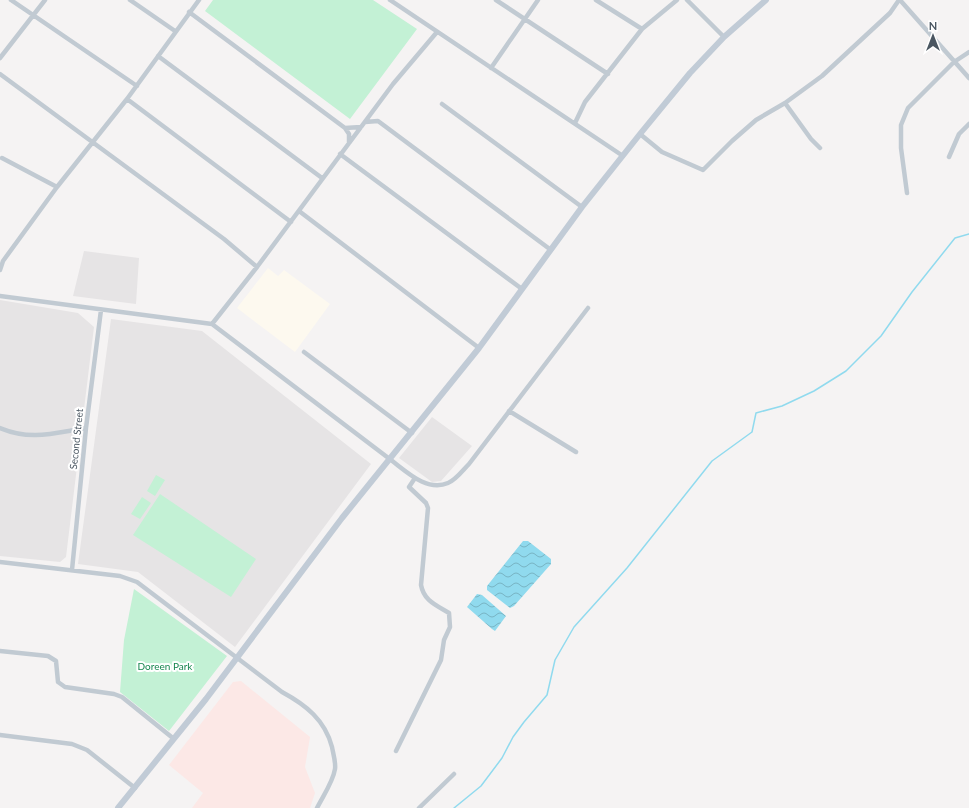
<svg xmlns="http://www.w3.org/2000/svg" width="969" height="808" viewBox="0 0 969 808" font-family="Lato,sans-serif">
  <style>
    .commercial { fill: #fdf9ef }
    .education { fill: #e6e4e5 }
    .medical { fill: #fce8e6 }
    .green { fill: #c3f1d5 }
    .water { fill: url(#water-waves) }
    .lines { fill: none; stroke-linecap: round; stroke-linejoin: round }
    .stream { stroke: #90daee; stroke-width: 1.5 }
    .minor { stroke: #c1cad2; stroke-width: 4.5 }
    .secondary { stroke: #c1cbd6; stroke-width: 6 }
    .labels { text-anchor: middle; stroke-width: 4; stroke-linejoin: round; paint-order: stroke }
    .street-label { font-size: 10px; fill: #4a5661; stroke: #fff }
    .park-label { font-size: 10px; fill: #17864f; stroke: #fff }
  </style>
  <defs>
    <pattern id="water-waves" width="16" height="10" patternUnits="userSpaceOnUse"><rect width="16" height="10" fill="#90daee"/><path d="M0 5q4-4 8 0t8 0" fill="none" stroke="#78b4c4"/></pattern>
  </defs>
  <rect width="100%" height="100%" fill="#f5f3f3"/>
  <path class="commercial" d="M268 268 278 276 284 270 330 304 295 352 237 308Z"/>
  <path class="education" d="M84 251 139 258 136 304 73 296Z
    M0 300 78 313 94 327 66 557 60 562 0 556Z
    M111 319 202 331 371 464 235 647 138 572 78 564Z
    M432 417 472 446 441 481 432 482 399 458Z"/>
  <path class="medical" d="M241 681 310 737 305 767 315 793 310 808H192L203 793 169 765 233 682Z"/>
  <path class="green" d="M213 0H373L417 29 350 119 205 11Z
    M156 475 165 480 155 496 147 491Z
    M160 494 256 559 231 597 133 535Z
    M142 497 151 503 140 519 131 514Z
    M134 589 227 656 169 731 120 692 124 640Z"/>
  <path class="water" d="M523 541H528L551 559V564L514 606 510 608 487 590V586Z
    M477 594 482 595 506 616 495 631 492 629 467 607Z"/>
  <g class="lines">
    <path class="stream" d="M454 808 481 786 502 758 513 737 524 722 547 695 555 660 574 627 627 568 712 461 752 432 756 413 782 406 814 391 846 371 881 336 912 292 955 238 969 234"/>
    <path class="minor" d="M11 0 137 86
      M130 0 175 31
      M390 0 623 156
      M496 0 608 74
      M596 0 642 29
      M687 0 724 37
      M900 0 969 78
      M189 12 345 128 361 127
      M158 56 322 178
      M0 58 45 0
      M491 68 538 0
      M0 74 224 239 257 267
      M127 99 291 222
      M785 103 811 139 820 148
      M442 104 582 207
      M365 122 378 121 551 250
      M575 123 585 102 642 29 677 0
      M345 128 349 134V143
      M640 134 662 152 703 170 732 141 756 120 785 103 822 76 890 13 899 0
      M340 154 522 289
      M949 157 959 134 969 124
      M2 158 57 187
      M907 193 901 148V125L908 108 954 62 969 52
      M299 211 479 348
      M0 270 3 261 57 187 127 99 199 0
      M0 296 212 324 391 460C407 472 427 492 448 483 456 480 463 470 469 464L588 308
      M212 324 257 267 393 84 437 32
      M304 352 412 433
      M509 411 576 452
      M0 428C31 441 54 433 86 428
      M0 562 120 576 137 582 282 692C306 705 325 720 332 747 333 753 336 762 335 769 333 782 323 796 317 808
      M72 570 86 428 101 310
      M0 651 48 656 56 661 58 682 65 687 114 694 122 697 174 739
      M0 735 72 744 87 750 135 788
      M396 751 441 660 444 640 450 627 449 613C436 605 424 601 421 585L428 508 426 503 409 487 415 478
      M419 808 454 774"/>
    <path class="secondary" d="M118 808 206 699 342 518 479 348 582 207 640 134 690 73 724 37 766 0"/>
  </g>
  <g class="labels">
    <g class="street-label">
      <text transform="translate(76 439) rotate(-84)" y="4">Second Street</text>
    </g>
    <g class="park-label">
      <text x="165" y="670">Doreen Park</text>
    </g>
  </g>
  <g transform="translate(933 36)" stroke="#ffffff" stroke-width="3" paint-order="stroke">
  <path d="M0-3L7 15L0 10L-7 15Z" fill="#4a5661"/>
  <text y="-6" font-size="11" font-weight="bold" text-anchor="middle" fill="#4a5661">N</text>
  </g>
</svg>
